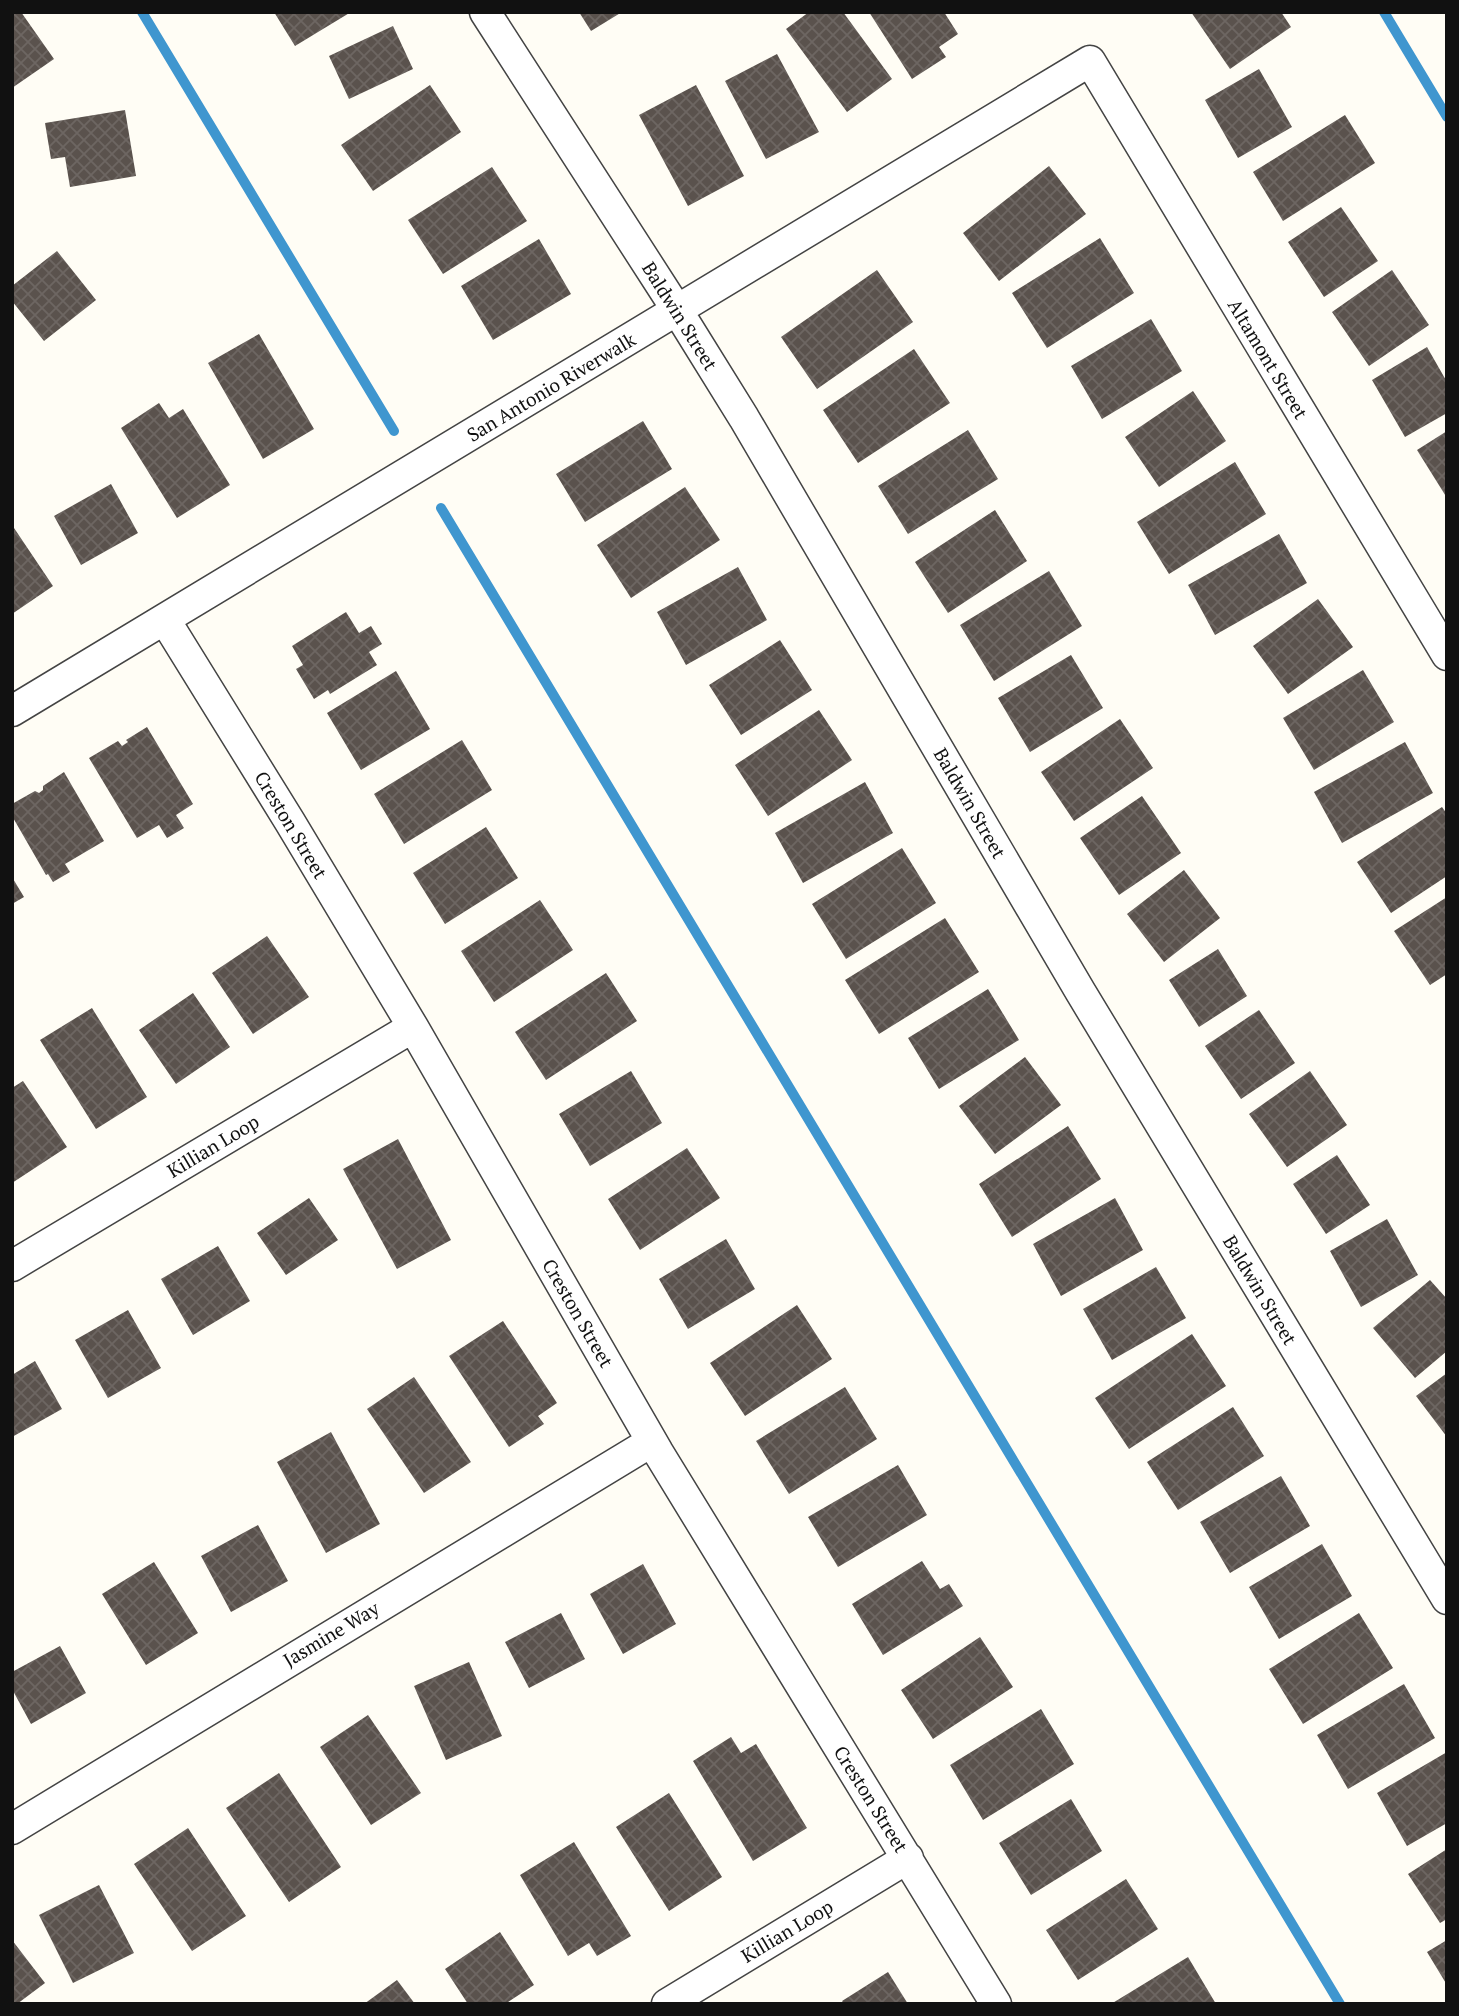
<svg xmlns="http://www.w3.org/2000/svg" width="1459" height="2016" viewBox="0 0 1459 2016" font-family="'PT Serif',serif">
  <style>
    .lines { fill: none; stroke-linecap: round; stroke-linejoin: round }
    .stream { stroke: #3f96cf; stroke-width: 10 }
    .building { fill: url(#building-cross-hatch) }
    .street-casing { stroke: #444; stroke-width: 33 }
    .street { stroke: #fff; stroke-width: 30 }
    .labels { text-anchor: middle; stroke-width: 7; stroke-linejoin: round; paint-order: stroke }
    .street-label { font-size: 19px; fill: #111; stroke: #fff }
  </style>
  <defs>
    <pattern id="building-cross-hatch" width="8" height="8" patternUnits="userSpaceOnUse" patternTransform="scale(1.75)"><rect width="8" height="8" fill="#5a524d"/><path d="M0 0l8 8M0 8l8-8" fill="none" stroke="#6d6662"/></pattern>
  </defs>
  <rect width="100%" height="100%" fill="#fffdf5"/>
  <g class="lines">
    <path class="stream" d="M142 12 394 431
      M1384 12 1447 117
      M441 508 1340 2004"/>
  </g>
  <path class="building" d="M12 12H21L54 59 12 88Z
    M274 12H351L295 46Z
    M579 12H622L591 31Z
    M809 12H843L892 79 847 112 786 29Z
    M869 12H944L958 34 939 47 946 57 912 79Z
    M1191 12H1281L1291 27 1230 69Z
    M393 26 413 69 349 99 329 56Z
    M777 54 819 132 766 159 725 81Z
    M1259 69 1292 127 1238 158 1205 100Z
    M430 85 461 132 373 191 341 145Z
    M696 85 744 176 688 206 639 115Z
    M125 110 136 176 70 187 65 157 51 159 45 123Z
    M1345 115 1375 163 1283 221 1253 172Z
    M1049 166 1086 214 999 281 963 233Z
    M492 167 527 221 443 274 408 220Z
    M1341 207 1378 261 1324 297 1288 242Z
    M1100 238 1134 293 1047 348 1012 293Z
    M539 239 571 294 493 340 461 286Z
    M57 251 96 300 44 341 12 301V286Z
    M877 270 913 322 817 389 781 337Z
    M1392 270 1429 325 1369 366 1332 312Z
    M1151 319 1182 371 1102 419 1071 366Z
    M259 334 314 429 263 459 208 363Z
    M1427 347 1447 382V413L1405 437 1372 380Z
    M914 349 950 403 858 463 823 410Z
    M1193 391 1226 441 1159 487 1125 437Z
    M159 403 169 418 183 409 230 485 177 518 121 428Z
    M643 421 672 469 585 522 556 474Z
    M968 430 998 479 908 534 878 486Z
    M1447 431V498L1417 450Z
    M1235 462 1266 514 1169 574 1137 522Z
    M111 484 138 533 81 565 54 516Z
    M685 487 720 540 631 598 597 545Z
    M995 510 1027 561 948 613 915 562Z
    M12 525 53 586 12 614Z
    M1279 534 1307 583 1215 635 1188 585Z
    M738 567 767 620 686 665 657 612Z
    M1049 571 1082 626 994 681 960 625Z
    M1318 599 1353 647 1288 694 1253 646Z
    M346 612 359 633 371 626 382 644 369 652 377 665 330 694 328 690 314 699 296 669 303 665 292 646Z
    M780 640 812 690 741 735 709 685Z
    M1071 655 1103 708 1030 752 998 698Z
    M1363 670 1394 722 1314 770 1283 718Z
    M396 671 430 729 361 770 327 713Z
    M819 710 852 760 768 816 735 765Z
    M1120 719 1153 768 1074 821 1041 772Z
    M147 727 193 804 176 815 184 828 167 838 159 825 137 838 89 758 118 741 122 746 128 742 126 740Z
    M462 740 492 790 404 844 374 794Z
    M1405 742 1433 793 1342 843 1314 792Z
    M64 772 104 841 65 864 70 872 53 882 48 874 46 875 12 816V804L35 791 39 793 43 790V786Z
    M865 782 893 833 803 883 775 833Z
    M1142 796 1181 853 1119 895 1080 838Z
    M1442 807 1447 814V876L1391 913 1357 862Z
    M486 827 518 878 445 924 413 873Z
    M902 848 936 903 846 959 812 904Z
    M1184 870 1220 918 1164 962 1127 914Z
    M12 877 24 897 12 904Z
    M1447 897V974L1430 985 1394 931Z
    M540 900 573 950 494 1002 461 951Z
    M945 918 979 972 879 1034 845 980Z
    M267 936 309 997 253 1034 212 973Z
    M1218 949 1247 996 1199 1027 1169 980Z
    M606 973 637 1021 546 1080 515 1032Z
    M988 989 1019 1040 939 1089 908 1038Z
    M193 993 230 1047 176 1084 139 1030Z
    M92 1008 147 1097 96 1129 40 1040Z
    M1259 1010 1295 1063 1241 1099 1205 1046Z
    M1025 1057 1061 1105 995 1154 959 1106Z
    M631 1071 662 1123 590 1166 559 1114Z
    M1310 1071 1347 1125 1287 1167 1249 1114Z
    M23 1081 67 1147 12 1183V1088Z
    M1068 1126 1101 1179 1012 1237 979 1184Z
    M398 1139 451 1240 397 1269 343 1169Z
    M687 1148 720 1198 640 1250 608 1199Z
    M1337 1155 1370 1205 1326 1234 1293 1184Z
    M309 1198 338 1240 286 1275 257 1233Z
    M1115 1198 1143 1250 1061 1296 1033 1244Z
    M1387 1219 1418 1275 1361 1307 1330 1251Z
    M726 1239 755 1289 688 1329 659 1279Z
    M218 1246 250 1301 193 1335 161 1279Z
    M1156 1267 1186 1318 1112 1360 1083 1309Z
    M1430 1280 1447 1299V1351L1415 1378 1373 1328Z
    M797 1305 832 1359 745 1416 710 1363Z
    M128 1310 161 1368 108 1398 75 1340Z
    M503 1321 557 1403 538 1416 544 1424 509 1447 449 1356Z
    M1192 1334 1226 1386 1129 1449 1095 1398Z
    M35 1361 62 1409 12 1437V1375Z
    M1447 1373V1437L1416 1396Z
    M414 1377 471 1462 424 1493 367 1409Z
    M845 1387 877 1439 789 1494 756 1441Z
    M1233 1407 1264 1456 1178 1510 1147 1462Z
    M331 1432 380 1524 326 1553 277 1462Z
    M898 1465 927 1515 838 1567 808 1517Z
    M1281 1476 1310 1526 1230 1573 1200 1522Z
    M258 1525 288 1581 231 1612 201 1556Z
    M1322 1544 1352 1596 1279 1639 1249 1587Z
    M922 1561 940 1589 949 1584 963 1606 883 1655 852 1604Z
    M154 1562 198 1633 146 1665 102 1594Z
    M643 1564 676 1624 623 1654 590 1594Z
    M561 1613 585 1659 529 1688 505 1642Z
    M1359 1613 1393 1668 1303 1724 1269 1669Z
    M980 1637 1013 1687 933 1739 901 1690Z
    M60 1646 86 1693 31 1724 12 1689V1672Z
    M469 1662 502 1736 446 1760 414 1686Z
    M1404 1684 1435 1738 1348 1789 1317 1735Z
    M1041 1709 1074 1764 983 1820 950 1765Z
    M368 1715 421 1793 371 1825 320 1747Z
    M731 1737 741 1753 756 1744 807 1828 753 1861 693 1761Z
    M1447 1752V1823L1407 1846 1377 1793Z
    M279 1773 341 1867 289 1902 226 1808Z
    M669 1793 722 1877 669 1911 616 1827Z
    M1071 1799 1102 1851 1031 1895 999 1843Z
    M188 1828 246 1916 192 1951 134 1864Z
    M574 1842 631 1936 597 1956 589 1943 568 1956 520 1875Z
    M1447 1849V1919L1440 1923 1408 1874Z
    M1126 1879 1158 1929 1078 1980 1046 1930Z
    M99 1885 134 1953 73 1983 39 1915Z
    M500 1932 534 1985 505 2004H468L445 1969Z
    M12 1940 45 1983 17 2004H12Z
    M1447 1940V1985L1427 1952Z
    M1188 1957 1216 2004H1111Z
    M888 1972 908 2004H844L842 2001Z
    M397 1980 415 2004H364Z"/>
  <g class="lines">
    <g class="street-casing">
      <path id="street" d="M485 12 677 310 744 418 1080 991 1447 1599
        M165 620 290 822 413 1027 658 1452 996 2004
        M12 711 1090 61 1447 655
        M12 1266 413 1027
        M12 1829 651 1442
        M667 2004 908 1858"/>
    </g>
    <use href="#street" class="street"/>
  </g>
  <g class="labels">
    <g class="street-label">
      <text transform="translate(680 316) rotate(58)" y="7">Baldwin Street</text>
      <text transform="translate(1268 359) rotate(59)" y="7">Altamont Street</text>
      <text transform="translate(551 387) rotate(-31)" y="7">San Antonio Riverwalk</text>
      <text transform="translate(970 803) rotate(60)" y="7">Baldwin Street</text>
      <text transform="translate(291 825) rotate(59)" y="7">Creston Street</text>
      <text transform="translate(213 1146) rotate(-31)" y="7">Killian Loop</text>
      <text transform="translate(1260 1290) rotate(59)" y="7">Baldwin Street</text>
      <text transform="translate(578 1313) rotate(60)" y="7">Creston Street</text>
      <text transform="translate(331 1634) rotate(-31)" y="7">Jasmine Way</text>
      <text transform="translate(871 1799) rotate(58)" y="7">Creston Street</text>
      <text transform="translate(787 1931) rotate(-31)" y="7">Killian Loop</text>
    </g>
  </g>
  <rect width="1459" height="2016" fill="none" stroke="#111111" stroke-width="28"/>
</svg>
